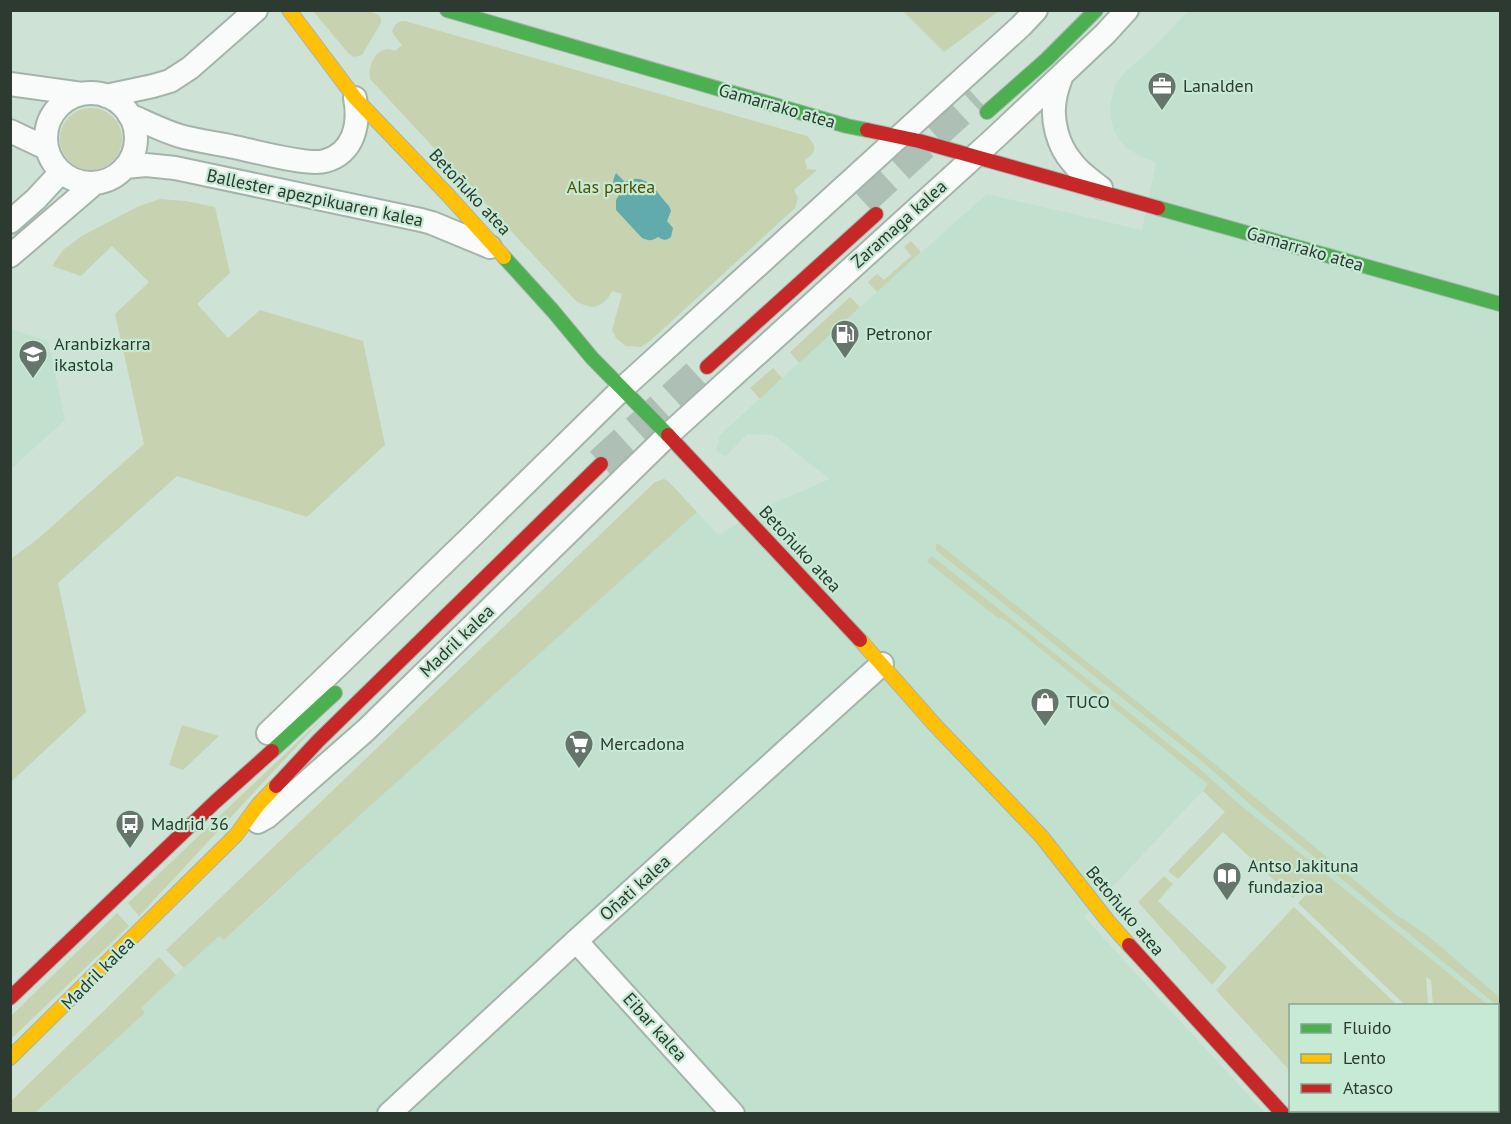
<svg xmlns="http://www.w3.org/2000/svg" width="1511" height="1124" viewBox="0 0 1511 1124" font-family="'PT Sans',sans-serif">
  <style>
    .built { fill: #c1e0cd }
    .green { fill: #c7d2b1 }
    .water { fill: #62abad }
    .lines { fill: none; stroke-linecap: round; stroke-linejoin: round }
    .primary-tunnel { stroke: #aec0b5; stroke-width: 33; stroke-dasharray: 33 16; stroke-linecap: butt }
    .street-casing { stroke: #a5b4ab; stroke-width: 26 }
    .fast-casing { stroke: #a5b4ab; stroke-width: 16 }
    .slow-casing { stroke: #a5b4ab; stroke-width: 16 }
    .jam-casing { stroke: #a5b4ab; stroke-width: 16 }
    .street { stroke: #f8fbf9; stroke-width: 22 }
    .fast { stroke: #4caf50; stroke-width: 14 }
    .slow { stroke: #ffc107; stroke-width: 14 }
    .jam { stroke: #c62828; stroke-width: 14 }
    .labels { text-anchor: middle; stroke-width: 4.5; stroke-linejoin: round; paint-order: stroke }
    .poi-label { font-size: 18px; fill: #2c3a31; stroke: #c7ead4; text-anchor: start }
    .street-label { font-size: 18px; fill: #2c3a31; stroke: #c7ead4 }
    .park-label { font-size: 18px; fill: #4f5100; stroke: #c7ead4 }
  </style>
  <rect width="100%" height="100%" fill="#cfe2d6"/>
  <path class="built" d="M1188 11H1500V1016L1498 1013V1006L1488 1005 1238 803 1214 781 1209 784 1084 917 1265 1113 35 1114 145 1013 141 1008 176 975 219 936 224 940 268 901 359 816 697 512 718 535 772 504 830 479 773 435 747 434 725 457 716 450 720 435 860 307 987 194 1142 230 1156 163 1138 155 1127 148 1120 140 1114 131 1111 118 1110 108 1112 97 1116 84 1122 75 1159 42Z
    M11 329 48 341 65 420 11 469Z"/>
  <path class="green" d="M313 11H368L379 15 381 19V23L362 55 354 57 349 54Z
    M903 11H999L944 52Z
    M401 21H405L807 136C817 146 817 152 805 160L807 169 817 170 794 190 798 198 795 208 649 342 641 347 626 346 616 338 612 330 622 294 612 291C603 309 591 311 575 300L370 79C367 65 378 43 395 51L402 45 394 35 392 31 395 25Z
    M60 139a31 31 0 1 1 62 0a31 31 0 1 1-62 0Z
    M160 199 185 201 215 207 230 273 197 304 228 338 260 310 363 341 385 445 307 517 177 476 58 583 86 712 11 782V559L39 538 144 444 115 314 149 282 112 246 81 276 52 266 63 250 82 236 137 207Z
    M911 241 921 252 877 292 868 282 877 274 884 280 911 256 904 247Z
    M850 297 860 307 799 363 790 352Z
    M773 368 782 378 760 399 750 388Z
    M664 479 668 481 697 512 359 816 224 940 219 936 184 968 166 950 655 482Z
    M936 544H939L1205 756 1400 918H1402L1432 939 1500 998V1008L1253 807 1204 763 937 551 936 549Z
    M930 557H933L937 560 1200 769 1238 803 1488 1005H1433L1431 980 1426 977 1428 1005H1405L1298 903 1316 884 1310 880 1293 898 1223 832 1178 879 1168 871 1225 812 1203 791 1208 784 1001 617 999 619 929 563 927 561Z
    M324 717 139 916 128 903Z
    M182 725 219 736 183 770 169 765Z
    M1164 876 1173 884 1158 901 1227 967 1212 985 1138 902Z
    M1294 907 1397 1005 1290 1006V1071L1216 990Z
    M117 913 129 926 11 1039V1016Z
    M159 957 176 975 141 1008 145 1013 35 1113H11V1101Z"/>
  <path class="water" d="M616 173 625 182C646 170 657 193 669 206L671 211 667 221 673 228 671 237C666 241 663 240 658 237 652 241 649 241 642 238L616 210V200L619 195C613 187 611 183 616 173Z"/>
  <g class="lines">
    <path class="primary-tunnel" d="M862 200 975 96
      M601 464 707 367"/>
    <g class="street-casing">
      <path id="street" d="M1062 75C1059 83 1056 91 1055 99 1051 120 1058 146 1072 162 1079 172 1091 180 1101 188
        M10 84 82 94
        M46 138a45 45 0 1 1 90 0a45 45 0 1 1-90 0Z
        M106 96 153 86 170 81 190 68 256 10
        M129 115C146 122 163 131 180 136 198 141 216 143 234 147 254 151 308 166 325 161 354 153 360 124 355 98
        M10 131 46 148
        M125 167 146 165 175 168 421 220 432 223 490 247
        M10 222 36 199 61 172
        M10 256 95 183
        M268 733 476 532 623 388 1021 26 1036 10
        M258 822 267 817 366 730 668 435 997 136 1105 34 1127 10
        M576 941 733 1114
        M389 1114 576 941 882 664"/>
    </g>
    <g class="fast-casing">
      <path id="fast" d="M447 10 847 126 867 130
        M987 112 1047 59 1096 10
        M1158 208 1500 304
        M504 257 553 311 592 358 668 435
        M272 751 335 693"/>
    </g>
    <g class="slow-casing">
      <path id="slow" d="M289 10 355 98 448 195 504 257
        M860 640 934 724 1042 837 1107 920 1129 945
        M10 1058 236 835 258 805 276 786"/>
    </g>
    <g class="jam-casing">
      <path id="jam" d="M867 130 919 141 1158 208
        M707 367 876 214
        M668 435 860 640
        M276 786 318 741 601 464
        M1129 945 1283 1114
        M10 998 215 802 272 751"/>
    </g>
    <use href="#street" class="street"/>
    <use href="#fast" class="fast"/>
    <use href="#slow" class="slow"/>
    <use href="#jam" class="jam"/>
  </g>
  <defs>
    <g id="office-pin" transform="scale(1.5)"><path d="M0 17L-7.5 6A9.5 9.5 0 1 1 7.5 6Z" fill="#65756b" stroke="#c7ead4"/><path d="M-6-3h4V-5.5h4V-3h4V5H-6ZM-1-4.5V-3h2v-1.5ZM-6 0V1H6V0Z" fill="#fff"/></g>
    <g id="fuel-pin" transform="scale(1.5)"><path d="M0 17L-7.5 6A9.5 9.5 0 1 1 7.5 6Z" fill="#65756b" stroke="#c7ead4"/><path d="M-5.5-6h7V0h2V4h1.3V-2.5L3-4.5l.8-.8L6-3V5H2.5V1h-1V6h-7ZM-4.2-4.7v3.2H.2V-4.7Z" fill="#fff"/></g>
    <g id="school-pin" transform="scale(1.5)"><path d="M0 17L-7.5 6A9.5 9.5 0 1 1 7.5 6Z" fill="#65756b" stroke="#c7ead4"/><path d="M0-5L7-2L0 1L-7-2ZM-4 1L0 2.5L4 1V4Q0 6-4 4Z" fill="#fff"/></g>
    <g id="shop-pin" transform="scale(1.5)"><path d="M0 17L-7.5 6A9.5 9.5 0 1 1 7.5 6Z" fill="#65756b" stroke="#c7ead4"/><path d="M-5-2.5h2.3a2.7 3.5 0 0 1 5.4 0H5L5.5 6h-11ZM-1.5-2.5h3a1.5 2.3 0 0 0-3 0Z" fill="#fff"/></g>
    <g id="supermarket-pin" transform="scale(1.5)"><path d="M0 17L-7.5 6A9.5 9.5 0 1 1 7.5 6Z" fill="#65756b" stroke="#c7ead4"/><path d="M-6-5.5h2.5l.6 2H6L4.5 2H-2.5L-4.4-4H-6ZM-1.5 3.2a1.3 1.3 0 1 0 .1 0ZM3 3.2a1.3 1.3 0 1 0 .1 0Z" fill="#fff"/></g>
    <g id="bus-pin" transform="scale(1.5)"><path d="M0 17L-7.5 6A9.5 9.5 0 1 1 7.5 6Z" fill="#65756b" stroke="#c7ead4"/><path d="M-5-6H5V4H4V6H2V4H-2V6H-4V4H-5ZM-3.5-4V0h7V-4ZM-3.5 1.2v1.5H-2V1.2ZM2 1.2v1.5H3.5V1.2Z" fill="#fff"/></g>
    <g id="library-pin" transform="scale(1.5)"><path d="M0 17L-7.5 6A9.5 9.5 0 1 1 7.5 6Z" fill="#65756b" stroke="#c7ead4"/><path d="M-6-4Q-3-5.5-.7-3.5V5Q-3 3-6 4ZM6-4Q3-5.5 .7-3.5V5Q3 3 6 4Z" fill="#fff"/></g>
  </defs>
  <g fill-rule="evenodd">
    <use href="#office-pin" x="1162" y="86"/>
    <use href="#fuel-pin" x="845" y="334"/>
    <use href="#school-pin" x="33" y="354"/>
    <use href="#shop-pin" x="1045" y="702"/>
    <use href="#supermarket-pin" x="579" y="744"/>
    <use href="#bus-pin" x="130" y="824"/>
    <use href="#library-pin" x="1227" y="876"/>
  </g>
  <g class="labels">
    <g class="poi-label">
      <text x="1183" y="92">Lanalden</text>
      <text x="866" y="340">Petronor</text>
      <text x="54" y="350">Aranbizkarra<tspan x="54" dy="21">ikastola</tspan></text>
      <text x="1066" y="708">TUCO</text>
      <text x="600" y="750">Mercadona</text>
      <text x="151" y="830">Madrid 36</text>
      <text x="1248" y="872">Antso Jakituna<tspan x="1248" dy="21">fundazioa</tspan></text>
    </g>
    <g class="street-label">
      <text transform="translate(777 106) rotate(16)" y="6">Gamarrako atea</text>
      <text transform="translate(470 192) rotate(47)" y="6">Betoñuko atea</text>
      <text transform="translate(315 198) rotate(12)" y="6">Ballester apezpikuaren kalea</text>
      <text transform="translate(899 224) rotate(-42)" y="6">Zaramaga kalea</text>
      <text transform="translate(1305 249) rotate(16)" y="6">Gamarrako atea</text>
      <text transform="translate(800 549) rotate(47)" y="6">Betoñuko atea</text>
      <text transform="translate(457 641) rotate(-44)" y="6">Madril kalea</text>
      <text transform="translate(635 888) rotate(-42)" y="6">Oñati kalea</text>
      <text transform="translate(1125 911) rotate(50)" y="6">Betoñuko atea</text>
      <text transform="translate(98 973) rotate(-45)" y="6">Madril kalea</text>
      <text transform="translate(655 1027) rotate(48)" y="6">Eibar kalea</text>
    </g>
    <g class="park-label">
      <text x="611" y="193">Alas parkea</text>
    </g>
  </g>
  <rect width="1511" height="1124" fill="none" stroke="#2c3a31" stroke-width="24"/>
  <rect x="1289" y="1004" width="210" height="108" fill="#c7ead4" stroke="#89a493" stroke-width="1.5"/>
  <rect x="1301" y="1024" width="30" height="9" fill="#4caf50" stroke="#89a493" stroke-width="1.5"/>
  <text x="1343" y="1034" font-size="18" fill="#2c3a31">Fluido</text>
  <rect x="1301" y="1054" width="30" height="9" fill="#ffc107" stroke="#89a493" stroke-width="1.5"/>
  <text x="1343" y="1064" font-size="18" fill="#2c3a31">Lento</text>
  <rect x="1301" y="1084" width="30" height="9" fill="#c62828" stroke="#89a493" stroke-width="1.5"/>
  <text x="1343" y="1094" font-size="18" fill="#2c3a31">Atasco</text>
</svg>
